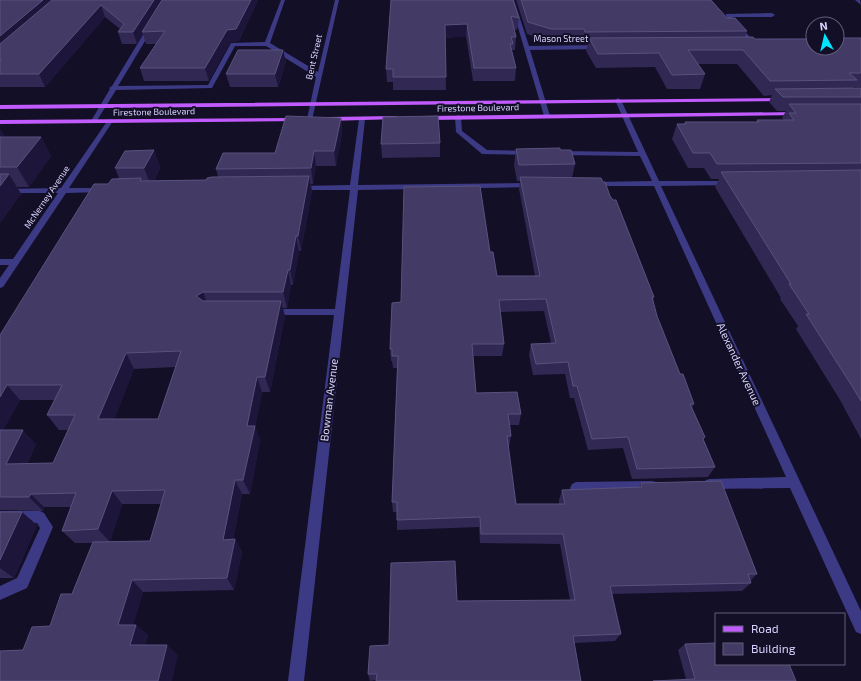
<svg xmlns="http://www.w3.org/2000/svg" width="861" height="681" viewBox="0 0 861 681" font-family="'Exo 2',sans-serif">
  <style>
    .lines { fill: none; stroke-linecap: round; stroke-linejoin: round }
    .minor { fill: #3d3a85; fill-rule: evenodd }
    .major { fill: #c25bff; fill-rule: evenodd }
    .wall { fill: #312854; fill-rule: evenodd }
    .shaded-wall { fill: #1d163a }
    .building { fill: #433a66; stroke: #5a527e; fill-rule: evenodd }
    .labels { text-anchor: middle; stroke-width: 4; stroke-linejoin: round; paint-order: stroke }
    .far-street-label { font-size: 9px; fill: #d9d4ff; stroke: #130f26 }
    .street-label { font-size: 11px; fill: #d9d4ff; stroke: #130f26 }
  </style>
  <rect width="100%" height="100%" fill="#130f26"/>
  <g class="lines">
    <path class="minor" d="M281 0H285L270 43 318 72 335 0H339L312 120 307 119 316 77 266 46H235L212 88 116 90 96 122 91 121 110 89 109 88 112 86 149 25 154 26 118 86 208 85 231 43 265 42Z
      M510 0H514L529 46 600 45 603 47 600 49 530 50 550 116 549 117 544 116Z
      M855 0H860L861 5Z
      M726 14 772 13 775 15 772 17H732L757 45V47L755 48 726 16Z
      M618 98 621 100 659 181H729L733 183 729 185 661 186 861 611V634L856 632 790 488 710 489 706 488 704 484 706 480 710 479 786 477 654 186H593L589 184 593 182 652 181 640 156 559 155 555 153 559 151 638 152 615 100Z
      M458 115 461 117 462 131 487 150 529 151 533 153 529 155 482 154 456 132 455 117Z
      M362 117 365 119 358 185 533 183 537 185 533 187 358 190 304 681H288L334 315H272L267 312 272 309H335L350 190H299L295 188 299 186 350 185 359 119Z
      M110 119 113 121 69 188H103L107 190 103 192 66 193 3 287 0 288V278L9 265H0V259H13L58 193H0V189L61 188 108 120Z
      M652 481 656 482 658 486 656 490 652 491 576 494 572 492 570 488 572 484 576 482Z
      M0 511H40L44 513 53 527 27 588 0 600V586L17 578 40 528 37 523H0Z"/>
    <path class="major" d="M786 98 787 99 784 101 0 109V105Z
      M798 112 801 114 800 115 426 120 423 118 426 116Z
      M396 116 398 117V119L328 121 325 119 328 117Z
      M300 118 301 119 298 121 0 124V120Z"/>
  </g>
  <path class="wall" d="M0 0H258L239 41 230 42 209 81H144L140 68 157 44H146L143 34 137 44H122L118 32 120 29 105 17 45 87H0Z
    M391 0H513L519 18 517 30 514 29 516 37 515 50H512V52L516 68 515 81H473L466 36 445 38 446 90H393V82H387L386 69Z
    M516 0H711L727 18 747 31 745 37 755 39 861 38V87H853V88H861V439L840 400 796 329 798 326 780 299 781 298 715 187 719 179H711L704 168H688L672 139 677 124H684L685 122H756L757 120H784L782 118 786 111H777L769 102 772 95 764 96 737 64H697L705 74 700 89H667L655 67 596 68 586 51 588 44H583L582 41 549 42 527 34Z
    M283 50 286 62 278 87H230L226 74Z
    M341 118 342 133 336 166H316L313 184H311L312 191 301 251H299L293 285H291L287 308H283L285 316 270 392H262L255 427 260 440 250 494H242L233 539H235L242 552 234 590 143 592 133 625H136L148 635 145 645 178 655 23 650 50 626 72 594 93 543H75L62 531 71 507H44L43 511 0 510V335L108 184 119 178 115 168 154 150 160 168 154 181 206 180 218 177 216 169 275 153ZM176 367 158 419H114L134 369ZM20 400H55L47 415 59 430H68L53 463 27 464 36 444 3 430ZM122 504H161L150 541 110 542Z
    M0 129 4 135 2 137H41L51 156 29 187H17L21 194 0 223Z
    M440 143V157L382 158 381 144Z
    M516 149 560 150 575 164 572 178 603 182 610 196 654 297 653 301 657 316 680 374 694 404 692 408 705 437 703 439 715 467 708 477 632 479 623 448 588 450 574 398H570L565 374 533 375 529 355 531 344 551 343 544 311 500 312 504 344 502 356H473L476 393 521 414 519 425H510L511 436 509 447H508L516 504H559V500L562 490 639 487 641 483 757 574 750 581 751 583 742 591 612 594 621 634 615 641 575 643 376 680 370 681 368 674 389 645 457 601 570 600 560 544 480 543 479 527 397 530V512H393L392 502 397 368H393L392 361H391L390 349 401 302 490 252 497 276H535L519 189 520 181H517L514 165Z
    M0 512 37 525 14 578H0Z
    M685 644 796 681 686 679 678 650Z"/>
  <path class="shaded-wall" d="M43 0H51L54 6 0 53V36Z
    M154 0H164L142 32 143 34 137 44 133 32Z
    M251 0H258L239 41 230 42 209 81 205 68 227 30Z
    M101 5 105 17 45 87 39 74Z
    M467 24 466 36 445 38V25Z
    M283 50 286 62 278 87 275 74Z
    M341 118 342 133 336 166 334 151Z
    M0 129 4 135 0 139Z
    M41 137 51 156 29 187 17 167Z
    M154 150 160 168 151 186 144 168Z
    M314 151 316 166 313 184 311 168Z
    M9 174 21 194 0 223V186Z
    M309 176 312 191 301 251 298 236Z
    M296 236 299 251 293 285 290 270Z
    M288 270 291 285 287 308 283 292Z
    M203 292 209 308 196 296Z
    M281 301 285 316 270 392 265 377Z
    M126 353 134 369 109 434 98 419Z
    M257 377 262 392 255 427 260 440 250 494 243 480 247 426Z
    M7 385 20 400 0 436V397Z
    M23 430 36 444 20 478 6 464Z
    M235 480 242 494 230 552 223 540Z
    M112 491 122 504 110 542 98 529Z
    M31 494 44 507 43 511 29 497Z
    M22 512 37 525 14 578 0 568V560Z
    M235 539 242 552 234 590 227 578Z
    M132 580 143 592 130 636 118 625Z
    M136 625 148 635 142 655 130 645Z
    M167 645 178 655 172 681H158Z"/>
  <path class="building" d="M0 0H43L0 36Z
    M52 0H154L133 32H118L124 24 101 5 39 74H0V62L2 60H0V44Z
    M162 0H251L236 29 227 30 205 68H140L165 31 142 32Z
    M391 0H513L519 18 511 16 516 37H511L513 44H510L516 68H474L467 24 445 25 446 77H393V69H386Z
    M521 0H711L727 18H735L747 31 585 32 584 29H551L528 22Z
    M753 37 755 39H813V48H837V38H861V73H849L857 80 770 81 743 50H688L705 74 672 75 659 53 598 54 589 38Z
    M238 50H283L275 74H226Z
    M861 88V97H783L775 89Z
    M789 104H861V163L717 164 710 153H693L677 124H686L685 122H759L757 120H794L789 113H796Z
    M286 116 341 118 334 151H314L311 168 216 169 223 153H275Z
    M438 116 440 143 381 144 383 117Z
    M0 137H41L17 167H0Z
    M560 148V150H571L575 164 519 165 516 149Z
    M154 150 144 168H115L125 151Z
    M861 170V401L852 386 806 314H809L789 284H791L721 172Z
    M0 174H9L0 186Z
    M309 176 298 236H296L290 270H288L283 292H203L196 296 203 301H281L265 377H257L247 426H255L243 480H235L223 540 235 539 227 578 132 580 118 625H136L130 645H167L158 681H0V651L23 650 32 627 50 626 61 594H72L93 542 150 541 165 490 112 491 98 529 62 531 76 493 31 494 29 497H0V430H23L6 464 53 463 75 415H47L62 385H7L0 397V335L94 184H108L112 179 141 178 140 181 206 180 207 178 212 177ZM181 351 158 419H98L126 353Z
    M520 177 601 178 603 182H605L610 196 613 200H616L654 297H652L657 316 680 374H683L694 404H690L705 437 703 439 715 467 637 469 628 437 592 439 577 386H573L568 362 536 364 531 344 556 343 546 299 499 300 504 344H472L476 393 517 392 521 414H508L511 436H507L516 504H565L562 490 642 487 641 483 721 481 757 574H748L751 583 610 586 621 634 573 636 581 681H376L377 674H368L370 646 389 645 391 563 455 561 457 601 575 600 563 534H481L480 517 397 520V502H392L398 356H392V349H390L392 303 401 302 404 187 480 186 490 252H493L497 276H540Z
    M0 512H22L0 560Z
    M716 643V664H789L796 681H653L695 679 685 644Z"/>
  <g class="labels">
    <g class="far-street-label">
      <text x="561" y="42">Mason Street</text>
      <text transform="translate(314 57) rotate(-77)" y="3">Bent Street</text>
      <text transform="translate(478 108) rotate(-1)" y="3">Firestone Boulevard</text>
      <text transform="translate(154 112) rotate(-1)" y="3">Firestone Boulevard</text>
      <text transform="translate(47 197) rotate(-56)" y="3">McNerney Avenue</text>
    </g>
    <g class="street-label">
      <text transform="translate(739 364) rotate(65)" y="4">Alexander Avenue</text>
      <text transform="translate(329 400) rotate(-83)" y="4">Bowman Avenue</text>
    </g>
  </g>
  <rect x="715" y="613" width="130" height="52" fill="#130f26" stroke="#625e7d"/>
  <rect x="723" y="626" width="20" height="6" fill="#c25bff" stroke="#625e7d"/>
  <text x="751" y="633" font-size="12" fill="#d9d4ff">Road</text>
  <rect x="723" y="643" width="20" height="12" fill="#433a66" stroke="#625e7d"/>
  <text x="751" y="653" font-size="12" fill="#d9d4ff">Building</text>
  <g transform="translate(825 36) rotate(352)"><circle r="19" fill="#130f26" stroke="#625e7d"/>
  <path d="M0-3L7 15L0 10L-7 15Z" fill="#00e5ff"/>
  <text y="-6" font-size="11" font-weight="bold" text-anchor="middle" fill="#d9d4ff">N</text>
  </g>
</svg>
